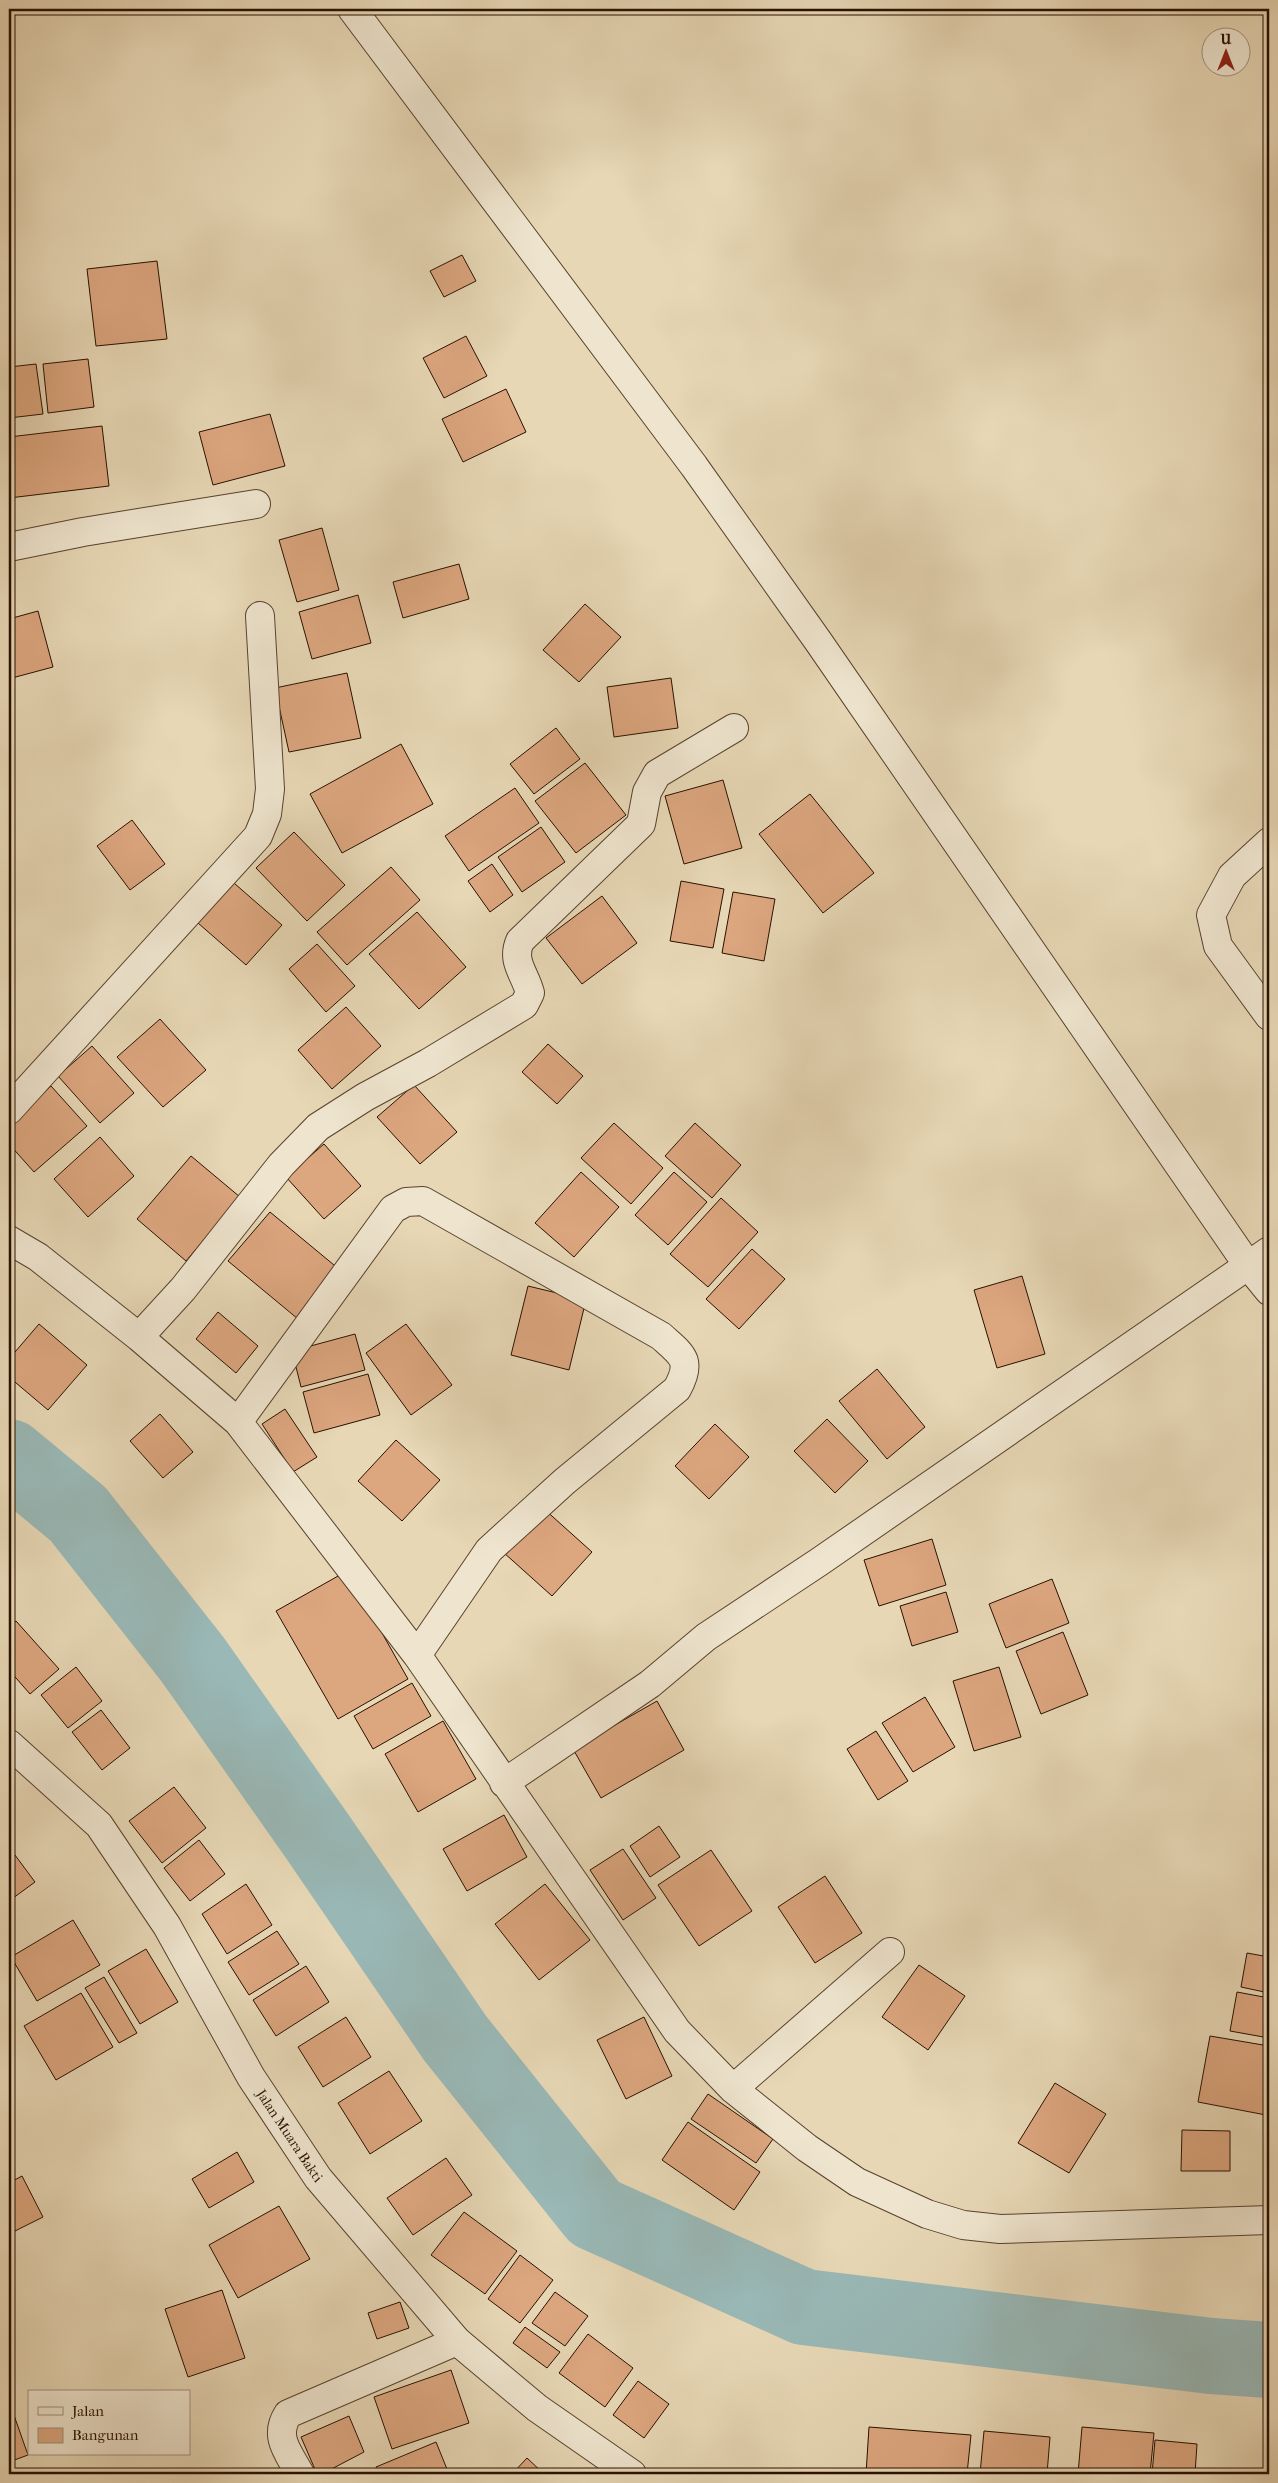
<svg xmlns="http://www.w3.org/2000/svg" width="1278" height="2483" viewBox="0 0 1278 2483" font-family="'IM FELL French Canon',serif">
  <style>
    .lines { fill: none; stroke-linecap: round; stroke-linejoin: round }
    .river { stroke: #99b8b6; stroke-width: 76 }
    .building { fill: #dca67f; stroke: #281000 }
    .minor-casing { stroke: #58422d; stroke-width: 30 }
    .tertiary-casing { stroke: #58422d; stroke-width: 30 }
    .minor { stroke: #efe5cf; stroke-width: 28 }
    .tertiary { stroke: #efe5cf; stroke-width: 28 }
    .labels { text-anchor: middle; stroke-width: 4.5; stroke-linejoin: round; paint-order: stroke }
    .street-label { font-size: 14px; fill: #281000; stroke: #efe5cf }
  </style>
  <rect width="100%" height="100%" fill="#e7d7b5"/>
  <filter id="stains"><feTurbulence type="fractalNoise" baseFrequency=".004" numOctaves="4"/><feColorMatrix values="0 0 0 0 .2 0 0 0 0 .09 0 0 0 0 .02 0 0 0 .5 -.17"/></filter>
  <radialGradient id="worn" r=".72"><stop offset=".6" stop-color="#630" stop-opacity="0"/><stop offset="1" stop-color="#630" stop-opacity=".3"/></radialGradient>
  <g class="lines">
    <path class="river" d="M9 1457 78 1514 193 1660 317 1836 455 2038 595 2213 804 2307 1211 2356 1269 2360"/>
  </g>
  <path class="building" d="M462 255 476 281 444 297 430 271Z
    M157 261 167 339 96 346 87 269Z
    M466 336 487 376 444 398 423 358Z
    M88 359 94 407 48 413 43 364Z
    M36 364 43 414 9 418V367Z
    M506 389 526 432 463 462 442 419Z
    M270 414 285 466 213 485 199 432Z
    M102 426 109 486 9 498V437Z
    M322 528 339 590 297 602 279 540Z
    M459 564 469 599 403 618 393 582Z
    M358 595 371 643 312 659 299 612Z
    M585 604 621 637 579 682 543 650Z
    M38 611 53 667 12 678 9 663V619Z
    M347 673 361 738 289 752 275 688Z
    M671 678 678 728 614 737 607 687Z
    M556 728 580 759 534 794 510 764Z
    M401 744 433 804 342 853 310 794Z
    M585 763 626 815 576 853 535 801Z
    M723 780 742 848 684 864 665 796Z
    M515 788 539 823 469 871 445 836Z
    M810 794 874 873 823 913 759 834Z
    M132 820 165 864 130 890 97 846Z
    M541 827 565 862 522 892 498 857Z
    M294 832 345 885 307 921 256 868Z
    M492 864 513 895 490 912 468 881Z
    M391 867 420 900 347 965 317 932Z
    M681 881 724 889 713 948 670 941Z
    M234 883 282 925 246 965 198 923Z
    M733 892 775 899 764 961 722 953Z
    M602 896 637 943 582 984 546 938Z
    M417 912 466 967 419 1009 369 954Z
    M317 944 355 986 326 1012 289 969Z
    M346 1007 381 1046 332 1089 298 1050Z
    M160 1019 206 1070 163 1107 117 1057Z
    M548 1044 583 1076 557 1104 522 1072Z
    M92 1046 134 1093 100 1123 58 1076Z
    M414 1085 457 1132 420 1164 377 1117Z
    M51 1086 87 1126 34 1172 9 1144V1123Z
    M614 1123 663 1168 631 1204 581 1158Z
    M695 1123 741 1165 712 1198 665 1156Z
    M100 1137 134 1176 88 1217 54 1179Z
    M324 1144 361 1186 324 1219 286 1177Z
    M191 1156 240 1197 186 1261 137 1219Z
    M581 1172 619 1207 574 1257 535 1223Z
    M674 1172 707 1202 668 1245 635 1215Z
    M721 1198 758 1232 708 1287 670 1254Z
    M270 1212 340 1270 298 1319 228 1261Z
    M752 1249 785 1279 739 1329 706 1299Z
    M1022 1276 1045 1354 997 1368 974 1290Z
    M528 1286 586 1300 569 1370 511 1355Z
    M218 1312 258 1346 236 1373 196 1339Z
    M39 1324 87 1365 48 1410 9 1377V1359Z
    M406 1324 452 1385 411 1415 366 1353Z
    M355 1334 365 1370 301 1387 292 1351Z
    M877 1369 925 1427 887 1459 839 1401Z
    M368 1374 380 1415 314 1433 303 1392Z
    M285 1409 317 1457 293 1472 262 1424Z
    M160 1414 193 1452 163 1478 130 1441Z
    M827 1419 868 1461 835 1493 794 1451Z
    M715 1424 749 1457 709 1499 675 1466Z
    M396 1440 440 1480 402 1521 358 1481Z
    M543 1508 592 1552 552 1596 503 1552Z
    M932 1539 946 1585 879 1606 864 1560Z
    M347 1571 408 1679 338 1719 276 1611Z
    M1052 1579 1069 1623 1006 1648 989 1604Z
    M946 1592 958 1632 912 1646 900 1606Z
    M16 1621 59 1669 30 1694 9 1670V1627Z
    M1063 1632 1088 1695 1041 1714 1016 1651Z
    M76 1667 102 1701 68 1728 41 1695Z
    M999 1667 1021 1737 974 1751 953 1681Z
    M412 1683 431 1716 373 1749 354 1716Z
    M925 1697 955 1747 913 1772 882 1723Z
    M657 1701 684 1750 601 1798 573 1749Z
    M101 1710 130 1748 102 1770 72 1732Z
    M443 1721 476 1779 418 1812 385 1754Z
    M876 1731 908 1781 878 1800 847 1749Z
    M174 1787 206 1828 162 1863 129 1821Z
    M504 1815 527 1857 467 1891 443 1849Z
    M659 1826 680 1857 650 1877 630 1846Z
    M199 1840 225 1874 190 1901 164 1868Z
    M9 1847 35 1882 9 1901Z
    M623 1849 656 1898 623 1920 590 1870Z
    M711 1850 752 1911 699 1946 658 1885Z
    M825 1876 862 1933 815 1963 778 1907Z
    M246 1884 272 1925 227 1954 202 1914Z
    M545 1884 590 1940 539 1980 495 1924Z
    M73 1920 100 1965 37 2001 11 1957Z
    M277 1931 299 1964 249 1995 228 1962Z
    M146 1949 178 2002 140 2024 108 1971Z
    M1247 1953 1269 1957V1993L1241 1987Z
    M919 1965 965 1996 928 2050 882 2017Z
    M306 1966 329 2002 276 2036 253 2000Z
    M104 1977 137 2033 119 2043 85 1988Z
    M1237 1992 1269 1998V2038L1230 2031Z
    M81 1993 113 2047 56 2080 24 2026Z
    M346 2017 371 2057 323 2087 298 2047Z
    M644 2017 672 2076 626 2099 597 2040Z
    M1210 2036 1269 2046V2096L1266 2115 1198 2102Z
    M389 2071 422 2121 370 2154 338 2103Z
    M1055 2083 1106 2114 1069 2173 1018 2143Z
    M708 2094 773 2139 756 2163 691 2119Z
    M688 2122 760 2172 734 2210 662 2160Z
    M1182 2130 1230 2131V2171H1181Z
    M237 2152 254 2182 209 2208 192 2179Z
    M446 2158 472 2195 413 2235 387 2198Z
    M22 2176 43 2217 9 2234V2183Z
    M279 2206 310 2259 238 2298 209 2245Z
    M464 2212 517 2251 485 2294 431 2255Z
    M520 2255 553 2280 520 2323 488 2299Z
    M222 2290 245 2358 188 2377 165 2309Z
    M555 2292 588 2316 565 2346 532 2323Z
    M400 2302 409 2328 377 2339 368 2313Z
    M525 2327 560 2352 547 2368 513 2343Z
    M588 2334 633 2368 605 2407 559 2373Z
    M451 2370 469 2423 392 2449 374 2397Z
    M638 2381 669 2404 644 2438 613 2415Z
    M9 2401 28 2455 9 2462Z
    M349 2416 364 2452 322 2474H317L301 2437Z
    M869 2427 971 2435 967 2474H866Z
    M1082 2427 1154 2433 1150 2474H1078Z
    M984 2431 1050 2437 1047 2474H980Z
    M1155 2440 1197 2444 1195 2474H1152Z
    M436 2442 449 2474H379L376 2467Z
    M527 2458 544 2474H512Z
    M360 2469 362 2474H347Z"/>
  <g class="lines">
    <g class="minor-casing">
      <path id="minor" d="M352 9 694 466 818 641 1247 1264 1269 1291
        M9 547 83 532 256 504
        M1269 842 1232 876 1211 915 1218 946 1269 1016
        M9 1110 258 836 267 814 270 789 260 616
        M9 1240 38 1257 139 1337 238 1422 417 1655 677 2031 733 2089 807 2148 857 2182 927 2214 963 2225 1000 2229 1269 2220
        M139 1337 183 1289 281 1165 318 1127 365 1097 428 1063 524 1005 530 993C525 973 511 962 520 941L641 824 647 792 657 774 734 728
        M238 1422 393 1209 406 1202 423 1201 661 1336C682 1355 693 1360 677 1389L565 1481 489 1550 417 1655
        M504 1783 650 1684 706 1637 819 1562 1269 1251
        M733 2089 890 1952
        M300 2474C289 2453 273 2437 288 2414L457 2341"/>
    </g>
    <g class="tertiary-casing">
      <g id="tertiary">
        <path id="s1" d="M9 1744 99 1825 167 1926 251 2077 318 2178 457 2341 537 2408 632 2474"/>
      </g>
    </g>
    <use href="#minor" class="minor"/>
    <use href="#tertiary" class="tertiary"/>
  </g>
  <g class="labels">
    <g class="street-label">
      <text dy="5" stroke="none"><textPath href="#s1" startOffset="486">Jalan Muara Bakti</textPath></text>
    </g>
  </g>
  <rect width="1278" height="2483" fill="none" stroke="#e7d7b5" stroke-width="30"/>
  <rect x="10" y="10" width="1258" height="2463" fill="none" stroke="#281000" stroke-width="2.5"/>
  <rect x="15" y="15" width="1248" height="2453" fill="none" stroke="#281000"/>
  <rect x="28" y="2390" width="162" height="65" fill="#efe5cf" stroke="#9f907c"/>
  <rect x="38" y="2407" width="25" height="8" fill="#efe5cf" stroke="#9f907c"/>
  <text x="72" y="2416" font-size="15" fill="#281000">Jalan</text>
  <rect x="38" y="2428" width="25" height="15" fill="#dca67f" stroke="#9f907c"/>
  <text x="72" y="2440" font-size="15" fill="#281000">Bangunan</text>
  <g transform="translate(1226 52)"><circle r="24" fill="#efe5cf" stroke="#9f907c"/>
  <path d="M0-4L9 19L0 12L-9 19Z" fill="#8f2418"/>
  <text y="-8" font-size="14" font-weight="bold" text-anchor="middle" fill="#281000">U</text>
  </g>
  <rect width="100%" height="100%" filter="url(#stains)"/>
  <rect width="100%" height="100%" fill="url(#worn)"/>
</svg>
